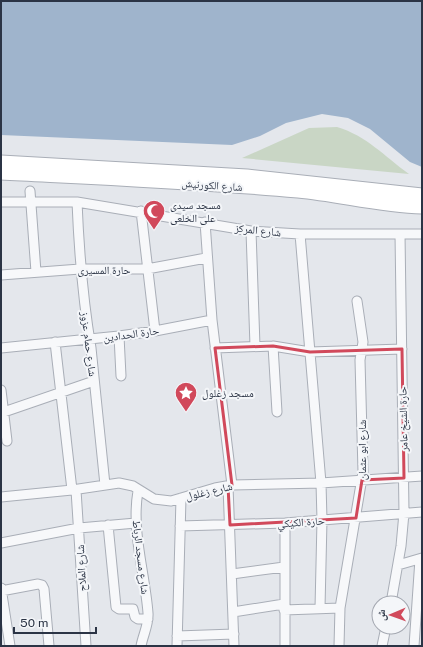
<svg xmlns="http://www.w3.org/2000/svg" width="423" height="647" viewBox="0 0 423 647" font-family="'Public Sans','Noto Naskh Arabic',sans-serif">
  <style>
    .green { fill: #c9d6c5 }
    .water { fill: #9fb4cc }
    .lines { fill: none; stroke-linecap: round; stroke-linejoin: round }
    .street-casing { stroke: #a9aeb7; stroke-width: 11 }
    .secondary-casing { stroke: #a9aeb7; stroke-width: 15 }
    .street { stroke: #f7f8fa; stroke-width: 9 }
    .secondary { stroke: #fff; stroke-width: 13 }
    .marked { fill: none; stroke: #d1495b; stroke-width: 3; stroke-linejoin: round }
    .labels { text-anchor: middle; stroke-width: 4; stroke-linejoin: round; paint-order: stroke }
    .street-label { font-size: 11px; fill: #2b3445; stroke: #f4f6f9 }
    .poi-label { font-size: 11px; fill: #2b3445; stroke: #f4f6f9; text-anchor: start }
  </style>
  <rect width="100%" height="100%" fill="#e4e7ec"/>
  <path class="green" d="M337 127C367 136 384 156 409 174L242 158 309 128Z"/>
  <path class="water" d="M1 1H422V167L410 162 370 129 348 118 322 114 286 123 260 136 232 145 1 135Z"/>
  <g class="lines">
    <g class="street-casing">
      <path id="street" d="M30 191 36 272
        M1 202H77L251 231 300 234H422
        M77 202C79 251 83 300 91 348L105 485
        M141 211 155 331
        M205 222 212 320 232 485
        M251 231 255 346
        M300 234 321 483 322 520 320 608
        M1 275 80 269H147L206 258
        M119 336 121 376
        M55 342 72 490
        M273 346 277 412
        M1 348 119 336 155 331 212 320
        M215 348 273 346 310 352 402 349
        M1 390 7 441
        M1 413 94 381
        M228 486 234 646
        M76 490 86 646
        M138 491C131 531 145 573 148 613 149 624 143 635 141 646
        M1 497 72 490 119 483 133 486 154 499 171 501 215 488 232 485 321 483 422 476
        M285 523V646
        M108 525 116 607 119 609H133L135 617 138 619H148
        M180 526 285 523 422 512
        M1 543 79 528 136 523
        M398 565 422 558
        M232 574 284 567
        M1 588 10 646
        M1 591 38 584 42 585 44 589 49 646
        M391 603 401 546 404 513 400 234
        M284 610 340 608
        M233 612 284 604
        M177 636 234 634
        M177 646 181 498
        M339 646 340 608 363 472 360 360 363 342 357 301
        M382 646 386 627
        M414 646 420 559"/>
    </g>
    <g class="secondary-casing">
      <path id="secondary" d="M1 162 247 176 422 195
        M1 173C100 178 199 182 298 191 340 195 380 206 422 207"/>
    </g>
    <use href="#street" class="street"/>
    <use href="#secondary" class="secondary"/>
  </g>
  <path class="marked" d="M273 346 310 352 402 349 404 478 362 480 356 518 230 525 228 486 232 485 215 348Z"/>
  <defs>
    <g id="mosque-pin" transform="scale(1.15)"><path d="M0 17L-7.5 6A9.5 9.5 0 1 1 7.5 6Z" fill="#d1495b" stroke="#f4f6f9"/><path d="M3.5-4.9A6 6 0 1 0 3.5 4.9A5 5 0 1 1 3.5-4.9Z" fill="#fff"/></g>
    <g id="sight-pin" transform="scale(1.15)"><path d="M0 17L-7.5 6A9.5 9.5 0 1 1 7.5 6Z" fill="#d1495b" stroke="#f4f6f9"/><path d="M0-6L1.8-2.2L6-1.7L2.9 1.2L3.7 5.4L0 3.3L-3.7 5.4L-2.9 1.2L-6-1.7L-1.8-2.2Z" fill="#fff"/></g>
  </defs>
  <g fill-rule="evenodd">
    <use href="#mosque-pin" x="154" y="211"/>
    <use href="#sight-pin" x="186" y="393"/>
  </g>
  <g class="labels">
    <g class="street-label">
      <text transform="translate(212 185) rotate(4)" y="4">شارع الكورنيش</text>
      <text transform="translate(258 230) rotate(6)" y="4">شارع المركز</text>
      <text x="104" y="274">حارة المسيرى</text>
      <text transform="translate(131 334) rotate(-8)" y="4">حارة الحدادين</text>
      <text transform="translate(89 344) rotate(83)" y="4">شارع حمام عزوز</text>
      <text transform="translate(403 419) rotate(-91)" y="4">حارة الشيخ عامر</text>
      <text transform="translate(362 450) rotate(-90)" y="4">شارع ابو عثمان</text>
      <text transform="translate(209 491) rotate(-13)" y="4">شارع زغلول</text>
      <text transform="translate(301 522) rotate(-4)" y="4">حارة الكيكي</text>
      <text transform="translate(141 557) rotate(83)" y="4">شارع مسجد الرباط</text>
      <text transform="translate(81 568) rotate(-93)" y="4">شارع الملاح</text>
    </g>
    <g class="poi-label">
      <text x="170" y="209">مسجد سيدى<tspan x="170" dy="13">على الخلعى</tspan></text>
      <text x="202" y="397">مسجد زغلول</text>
    </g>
  </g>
  <rect width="423" height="647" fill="none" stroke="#2b3445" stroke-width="4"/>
  <g transform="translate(391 615) rotate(268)"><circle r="19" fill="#f4f6f9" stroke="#a4a8b1"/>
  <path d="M0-3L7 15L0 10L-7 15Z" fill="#d1495b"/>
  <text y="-6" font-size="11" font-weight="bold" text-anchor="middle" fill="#2b3445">ش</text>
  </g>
  <path d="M14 627v6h82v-6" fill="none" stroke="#2b3445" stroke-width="2"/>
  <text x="20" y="627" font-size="12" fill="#2b3445" stroke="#f4f6f9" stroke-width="3" paint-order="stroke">50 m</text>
</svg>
